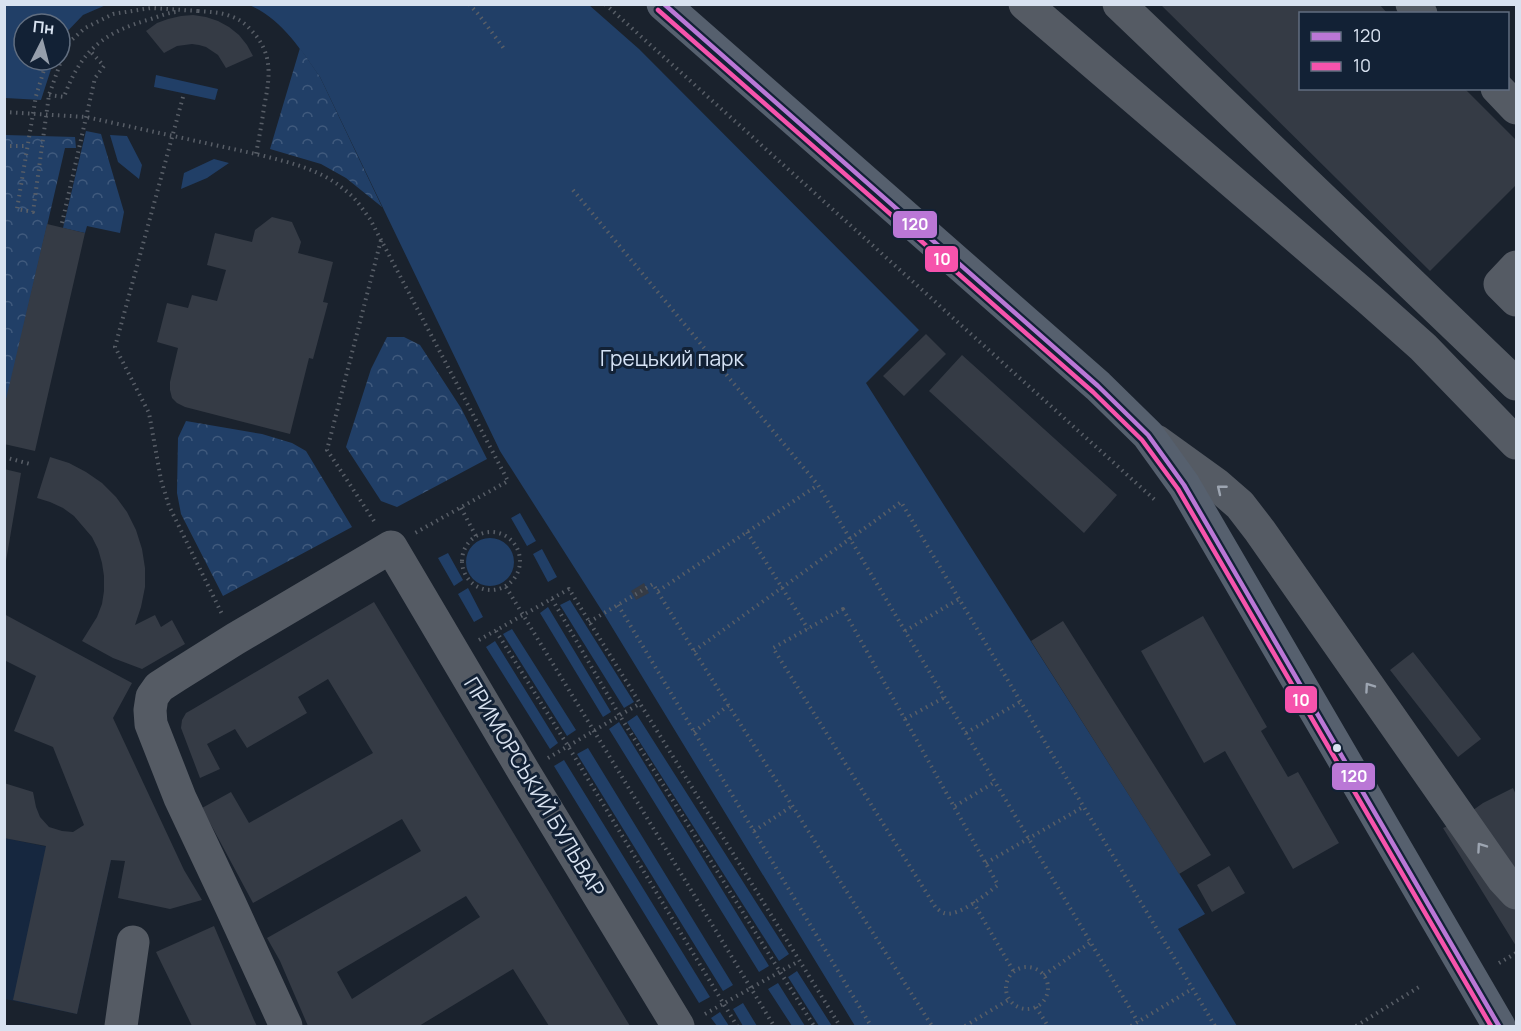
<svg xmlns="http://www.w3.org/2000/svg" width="1521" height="1031" viewBox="0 0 1521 1031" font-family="Manrope,sans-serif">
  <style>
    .built { fill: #16273f }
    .green { fill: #213f67 }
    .forest { fill: url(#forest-crowns) }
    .building { fill: #353b45; fill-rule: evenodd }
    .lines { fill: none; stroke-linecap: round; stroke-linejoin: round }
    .path { stroke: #585e67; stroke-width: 4; stroke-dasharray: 1.5 4.5; stroke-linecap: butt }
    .minor { stroke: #555b64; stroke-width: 33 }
    .major { stroke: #56606e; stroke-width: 33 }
    .bus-1-casing { stroke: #122135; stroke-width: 9 }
    .bus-2-casing { stroke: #122135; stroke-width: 9 }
    .bus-1 { stroke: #ba77d6; stroke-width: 4.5 }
    .bus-2 { stroke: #f653ac; stroke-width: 4.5 }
    .oneway { stroke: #9da5b1 }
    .bus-dot { fill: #d8e2f0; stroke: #122135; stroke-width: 2 }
    .labels { text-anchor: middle; stroke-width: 6; stroke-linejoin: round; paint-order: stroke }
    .park-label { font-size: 21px; fill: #d5e2f5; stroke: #122135 }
    .street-label { font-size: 21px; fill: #d8e2f0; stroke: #122135 }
    .line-badge { stroke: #122135; stroke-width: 2 }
    .badge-label { font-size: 16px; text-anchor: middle; font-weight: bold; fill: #fff }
  </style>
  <defs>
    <pattern id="forest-crowns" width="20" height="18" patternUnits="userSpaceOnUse" patternTransform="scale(1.5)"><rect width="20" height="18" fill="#213f67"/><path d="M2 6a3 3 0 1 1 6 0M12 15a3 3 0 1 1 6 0" fill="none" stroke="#405a7d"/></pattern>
  </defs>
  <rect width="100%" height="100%" fill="#1a222d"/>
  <path class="built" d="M5 838 111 860 77 1014 5 999Z"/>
  <path class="green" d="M4 5H106L83 15 62 37 60 42V24H24V60H54L41 100 5 98Z
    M249 5H589L639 49 919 330 866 383 1205 914 1178 929 1237 1026H855L604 614 500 451 320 77C301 50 281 18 249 5Z
    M156 75 218 89 215 100 154 87Z
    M110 135 127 136 142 165 139 179 118 162Z
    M214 159 229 163 207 178 181 189 184 173Z
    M520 513 536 541 527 546 511 518Z
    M466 562a24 24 0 1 1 48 0a24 24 0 1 1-48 0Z
    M542 549 557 577 548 582 533 554Z
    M448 553 463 580 454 586 438 558Z
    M468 588 483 617 474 622 458 594Z
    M570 600 634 702 624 708 560 605Z
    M548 607 611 712 603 717 540 613Z
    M512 629 576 730 567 736 503 634Z
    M495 641 558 743 550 749 486 647Z
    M637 715 789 954 779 961 627 722Z
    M619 722 769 966 759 972 609 729Z
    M588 748 733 985 723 991 577 754Z
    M564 760 710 997 699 1003 554 766Z
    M797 971 832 1026H819L788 977Z
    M778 983 805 1026H792L768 989Z
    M743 1003 757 1026H743L733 1009Z
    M720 1012 729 1026H717L711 1018Z"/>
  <path class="forest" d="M300 48 320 77 382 207 346 178 321 164 270 149Z
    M86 131 101 134 124 212 120 233 87 226 85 233 63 228Z
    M5 135 75 137 76 148H65L7 399 5 398Z
    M387 337H404L420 345 461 408 487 459 397 507 381 501 346 447 371 369Z
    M186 421 262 434 292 443 306 451 352 527 223 596 181 514 177 493 178 438Z"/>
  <path class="building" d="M1160 4H1379L1388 14H1300V88H1464L1516 140V185L1430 271Z
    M193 15 206 17 218 21 229 27 239 35 247 45 253 56 226 68 218 55 206 47 199 45 192 44 177 46 164 53 146 31 157 23 168 19 181 16Z
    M272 217 292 222 301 242 298 253 333 262 323 302 328 303 313 359 309 358 290 434 185 407 177 403 172 398 170 390V382L178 348 157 342 167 303 188 308 192 295 217 301 226 270 207 265 215 233 252 242 255 230Z
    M47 224 85 233 35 451 4 444V408Z
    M926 334 946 354 904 396 883 376Z
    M962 355 1117 495 1084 533 929 391Z
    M50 457 69 463 86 472 102 483 116 497 127 512 136 530 142 549 145 568V587L141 607 135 625 155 615 161 627 172 620 185 644 142 669 113 658 82 641 97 617 102 604 104 591V576L102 563 98 549 92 537 74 516 63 508 50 502 37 498Z
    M4 469 21 473 6 561H4Z
    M644 583 649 593 636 600 631 591Z
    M374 602 630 1026H549L513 969 419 1026H308L280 961 267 938 421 851 402 819 253 903 202 808 231 792 249 823 373 753 328 679 298 697 307 713 247 748 235 729 207 744 220 769 200 778 181 728 182 720 186 713 193 709ZM466 896 480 917 352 999 337 972Z
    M4 614 132 683 113 718 184 870 202 900 170 909 118 898 125 861 111 860 77 1014 13 1000 46 846 4 838V783L33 792 36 807 40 817 49 827 62 831 73 832 84 825 53 747 14 731 36 676 4 660Z
    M1203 616 1267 727 1261 731 1288 777 1298 772 1339 843 1293 869 1225 751 1204 763 1141 651Z
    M1063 621 1211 855 1179 874 1031 641Z
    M1413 652 1481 739 1458 757 1390 670Z
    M1513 788 1516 795V946L1443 828 1455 823 1483 803Z
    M1229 866 1245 893 1212 912 1197 885Z
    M214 926 254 1020 257 1026H192L156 952Z"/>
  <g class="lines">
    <path class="path" d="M469 4 479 15 505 50
      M605 4 1155 500
      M198 11C209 12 220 12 230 16 237 18 245 23 250 29 274 53 270 77 264 107 262 123 259 138 256 154
      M60 41 67 44
      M47 60 36 96 17 209 33 212 49 95 67 44 85 28 113 14 151 8 198 11
      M49 95 64 97C81 50 104 32 151 19 160 16 169 12 178 12
      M183 97 115 347 149 413 161 480 169 506 222 614
      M4 112 86 117 256 154C288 162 321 169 346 191 356 198 363 210 370 219L508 481 415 533
      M4 146H27
      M573 190 818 485 1138 1022
      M62 223 95 78 104 66 91 52
      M4 457 30 464
      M461 508 476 536
      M374 521 327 450 381 240
      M462 561a29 29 0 1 1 58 0a29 29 0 1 1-58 0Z
      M747 532 808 629
      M506 587 774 1026
      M658 591 818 485
      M552 599 620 716 814 1026
      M618 605 871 1026
      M843 609 998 885C986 894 958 918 944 913 941 912 938 909 936 908L773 648Z
      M589 622 653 584 694 651 932 1026
      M496 631 568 746 737 1026
      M905 631 959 599
      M479 640 569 589 840 1026
      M694 651 901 502 1215 1026
      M905 719 945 697
      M694 732 729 705
      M966 733 1020 702
      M548 758 639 704
      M955 806 995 782
      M754 831 792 806
      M986 863 1083 807
      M973 902 1014 972
      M1499 963 1516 953
      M1006 988a21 21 0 1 1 42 0a21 21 0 1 1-42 0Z
      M1044 975 1091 942
      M1036 1007 1048 1026
      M705 1014 799 961
      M965 1026 1010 999
      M1131 1026 1192 989
      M1356 1026 1419 987"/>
    <path class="minor" d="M1025 4 1369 299 1423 347 1516 443
      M1119 4 1516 384
      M1412 4 1421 14
      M1497 88 1516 108
      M1516 267 1500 284 1516 300
      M1156 441 1217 485 1240 505 1260 531 1503 879 1516 893
      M121 1026 133 942
      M286 1026 230 904 180 798 151 724 150 710 152 697 159 687 176 676 235 639 391 547 524 772 678 1026"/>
    <path class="major" d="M663 4 1098 386 1148 435 1184 485 1499 1026"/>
    <g class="bus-1-casing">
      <path id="bus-1" d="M664 4 1098 386 1148 435 1184 485 1499 1026"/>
    </g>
    <g class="bus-2-casing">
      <path id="bus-2" d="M658 10 1093 392 1142 440 1178 489 1491 1026"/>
    </g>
    <use href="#bus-1" class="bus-1"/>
    <use href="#bus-2" class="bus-2"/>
  </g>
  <defs><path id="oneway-chevron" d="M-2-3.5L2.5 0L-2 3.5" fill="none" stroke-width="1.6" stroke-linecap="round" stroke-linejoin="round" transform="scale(1.5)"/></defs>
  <g class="oneway">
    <use href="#oneway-chevron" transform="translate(1221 489) rotate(-141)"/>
    <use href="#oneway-chevron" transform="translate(1369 687) rotate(-125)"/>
    <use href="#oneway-chevron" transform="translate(1481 847) rotate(-125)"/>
  </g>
  <circle class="bus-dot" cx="1337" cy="748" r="5"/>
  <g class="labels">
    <g class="park-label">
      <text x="672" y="366">Грецький парк</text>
    </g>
    <g class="street-label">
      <text transform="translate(534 787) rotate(59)" y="7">ПРИМОРСЬКИЙ БУЛЬВАР</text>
    </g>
  </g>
  <g class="line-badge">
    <rect x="892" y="210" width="46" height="29" rx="6" fill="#ba77d6"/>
    <rect x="924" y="245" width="35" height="28" rx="6" fill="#f653ac"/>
    <rect x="1284" y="685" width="34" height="29" rx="6" fill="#f653ac"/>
    <rect x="1331" y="762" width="45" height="29" rx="6" fill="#ba77d6"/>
  </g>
  <g class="badge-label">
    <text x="915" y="230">120</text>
    <text x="942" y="265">10</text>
    <text x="1301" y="706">10</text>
    <text x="1354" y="782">120</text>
  </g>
  <rect width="1521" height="1031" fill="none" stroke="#d8e2f0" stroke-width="12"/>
  <rect x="1299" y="12" width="210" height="78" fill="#122135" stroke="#616e80" stroke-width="1.5"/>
  <rect x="1311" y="32" width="30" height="9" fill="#ba77d6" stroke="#616e80" stroke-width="1.5"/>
  <text x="1353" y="42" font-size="18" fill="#d8e2f0">120</text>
  <rect x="1311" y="62" width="30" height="9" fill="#f653ac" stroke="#616e80" stroke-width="1.5"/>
  <text x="1353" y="72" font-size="18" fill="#d8e2f0">10</text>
  <g transform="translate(42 42) rotate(6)"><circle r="28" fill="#122135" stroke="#616e80" stroke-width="1.5"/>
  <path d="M0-4.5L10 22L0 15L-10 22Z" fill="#969fac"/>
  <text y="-9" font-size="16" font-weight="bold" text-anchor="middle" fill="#d8e2f0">Пн</text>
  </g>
</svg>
